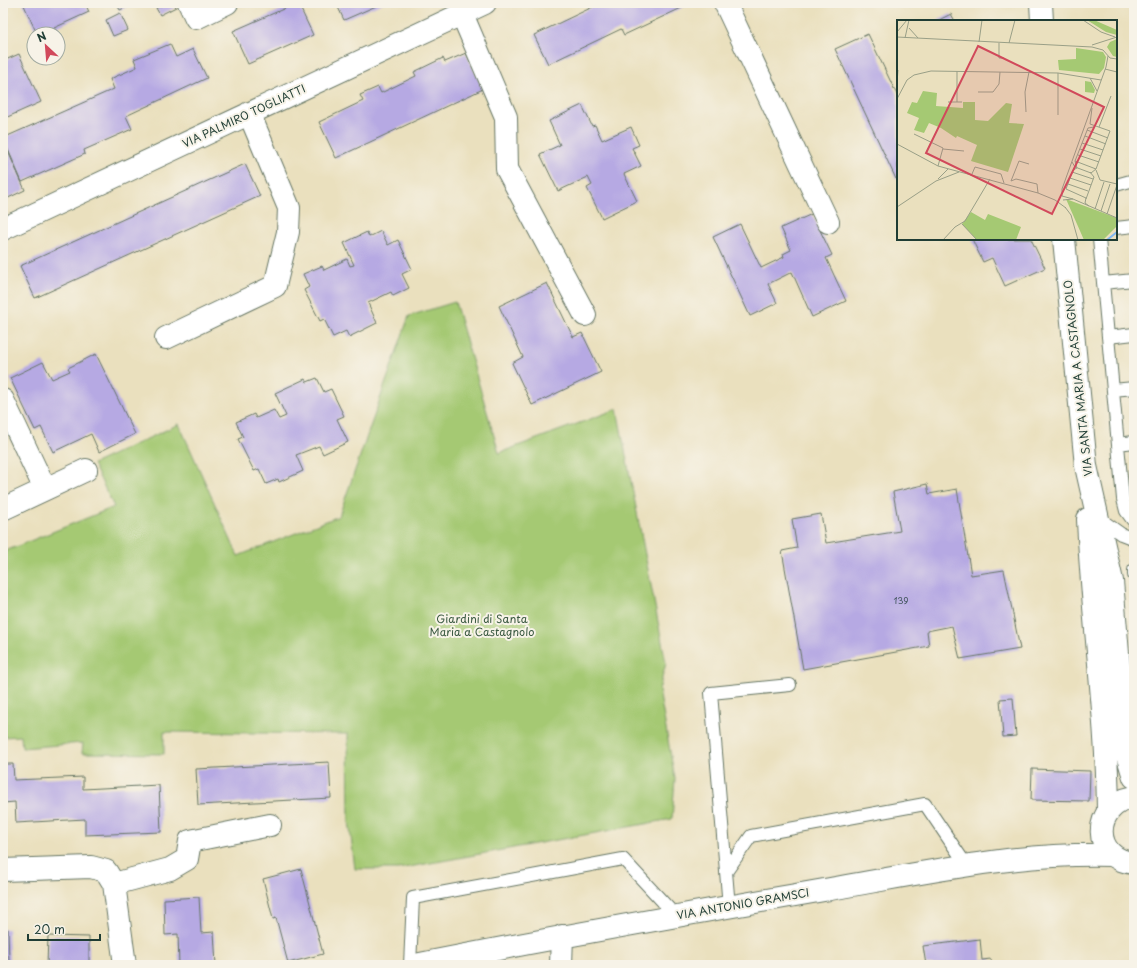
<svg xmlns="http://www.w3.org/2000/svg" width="1137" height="968" viewBox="0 0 1137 968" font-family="'Playpen Sans',sans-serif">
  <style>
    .green { fill: #a5c973; stroke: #628354 }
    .building { fill: #b6a9e3 }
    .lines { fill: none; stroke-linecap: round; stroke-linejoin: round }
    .lane-casing { stroke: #667664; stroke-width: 14 }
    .street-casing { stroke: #667664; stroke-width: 24 }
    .lane { stroke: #fff; stroke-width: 12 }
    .street { stroke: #fff; stroke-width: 22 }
    .labels { text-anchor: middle; stroke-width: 4; stroke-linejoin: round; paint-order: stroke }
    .number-label { font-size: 9px; fill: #455860 }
    .street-label { font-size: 11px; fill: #1f3d34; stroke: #f7f3e8 }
    .park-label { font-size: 11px; fill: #3a5941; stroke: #f7f3e8 }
    .inset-river { fill: none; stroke: #81b8f1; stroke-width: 2 }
    .inset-road { fill: none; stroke: #999f87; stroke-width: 1 }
    .view { fill: #d1495b; fill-opacity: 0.15; stroke: #d1495b; stroke-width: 2 }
    .inset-edge { fill: none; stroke: #1f3d34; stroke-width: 2 }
  </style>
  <rect width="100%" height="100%" fill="#f7f3e8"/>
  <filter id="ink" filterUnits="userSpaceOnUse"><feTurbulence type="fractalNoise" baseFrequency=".025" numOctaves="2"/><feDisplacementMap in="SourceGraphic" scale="8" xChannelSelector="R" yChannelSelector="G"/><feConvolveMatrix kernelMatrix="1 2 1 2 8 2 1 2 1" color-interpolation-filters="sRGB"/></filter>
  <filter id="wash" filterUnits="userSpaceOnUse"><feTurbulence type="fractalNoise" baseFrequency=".012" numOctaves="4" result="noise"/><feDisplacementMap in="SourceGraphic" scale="16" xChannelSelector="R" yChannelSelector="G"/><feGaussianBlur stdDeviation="0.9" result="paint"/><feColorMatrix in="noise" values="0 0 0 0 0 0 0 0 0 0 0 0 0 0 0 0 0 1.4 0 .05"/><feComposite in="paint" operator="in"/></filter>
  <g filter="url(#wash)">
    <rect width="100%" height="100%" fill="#eae0be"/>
    <path class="green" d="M455 302 499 453 617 409 666 663 659 690 675 779 672 819 398 869H355L349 821 348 734 164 732V754L82 753 83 743 22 748 21 736 3 737V552L114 507 93 464 179 424 238 556 339 516 409 316Z"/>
    <g id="blocks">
      <path class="building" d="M23 3H85L89 12 54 28 57 34H37Z
        M116 3H135L120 10Z
        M167 3H174L176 7 160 15 156 8Z
        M297 3H298L313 35 248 64 233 31Z
        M336 3H383L344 20Z
        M601 3H609L610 6 617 3H692L624 35 621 29 548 64 534 35Z
        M120 13 128 30 113 36 106 20Z
        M951 14 955 21H937Z
        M868 34 898 97V178L896 179 835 49Z
        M170 44 176 57 193 49 207 78 126 116 132 129 84 150 85 154 22 182 3 138 114 89 110 79 137 67 134 59Z
        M466 53 483 89 336 158 319 122 363 101 360 95 378 87 381 93 416 76 414 72 443 58 445 62Z
        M19 54 41 102 3 119V61Z
        M582 105 592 126 595 125 602 140 631 127 639 145 632 148 641 166 624 174 637 201 602 218 587 188 592 185 588 177 558 191 540 154 560 145 549 121Z
        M3 140 25 190 6 199 3 191Z
        M245 164 260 196 35 298 20 266Z
        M812 214 832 255 826 258 846 301 812 317 792 272 768 284 777 303 750 316 713 237 740 224 761 268 784 257 783 254 791 250 781 228Z
        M381 231 388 245 398 240 412 269 402 274 409 288 393 296 391 292 368 303 377 323 349 337 346 331 333 337 324 319 320 321 304 290 309 287 303 274 322 266 324 270 347 259 350 266 354 265 344 243 367 232 369 237Z
        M972 239H1031L1045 268 1005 286 992 258 983 262Z
        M547 283 573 337 582 333 601 372 532 405 512 363 523 357 499 306Z
        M96 354 135 434 99 452 91 434 53 452 41 427 35 430 10 378 43 362 52 379 70 371 68 368Z
        M317 378 324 392 331 389 344 416 337 419 348 442 323 454 319 446 296 455 303 471 279 482 278 479 266 484 259 469 254 471 238 439 243 437 236 422 254 414 256 418 274 410 279 419 286 416 275 393 305 379 307 382Z
        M927 484 929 494 957 489 971 575 1004 570 1020 649 960 659 952 626 927 631 929 646 803 669 782 551 797 548 792 519 821 514 826 543 900 531 893 492Z
        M1013 698 1016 736 1003 737 1000 699Z
        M329 762 331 798 198 805 196 769Z
        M3 764H13L14 780 83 777V789L159 785 161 832 85 835V819L16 823 15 802 3 803Z
        M1032 769 1090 771 1089 801 1031 800Z
        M301 869 323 954 288 963 276 918 273 919 263 879Z
        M199 897 201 933 214 932 216 965H179L178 934 165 935 164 899Z
        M3 929H8L9 962 3 963Z
        M48 936 89 937V965H47Z
        M980 939 982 960 991 959 992 965H926L923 946Z"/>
    </g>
  </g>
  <g filter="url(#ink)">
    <use href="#blocks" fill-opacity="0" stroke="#667664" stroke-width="1"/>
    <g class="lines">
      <g class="lane-casing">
        <path id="lane" d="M1116 185 1134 180
          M1116 228 1134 226
          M1099 239 1123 499 1126 511 1134 522
          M1103 283 1134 280
          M1108 337 1134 334
          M1113 390 1134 388
          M1118 444 1134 442
          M1100 519 1121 534 1134 539
          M1134 570V575
          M726 872 751 836 925 804 967 866
          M729 907 711 693 790 685
          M410 965 413 898 623 859 676 916"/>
      </g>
      <g class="street-casing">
        <path id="street" d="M189 3 196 18 227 3
          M725 3 828 222
          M1041 3 1042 21
          M462 14 506 117 507 169 585 315
          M3 229 485 3
          M1064 239 1086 466 1112 581 1126 751 1134 777
          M166 338 275 286 288 232 289 208 249 113
          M3 400 45 489
          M3 509 86 470
          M1088 519C1092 616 1107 713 1108 811
          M1134 797C1090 805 1092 860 1134 863
          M3 870 91 867 106 871 114 884 125 965
          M114 884 170 869 187 859 190 841 270 825
          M415 965C551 938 687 914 824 890 919 874 1015 852 1112 855
          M561 965 562 936"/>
      </g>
      <use href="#lane" class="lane"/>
      <use href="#street" class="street"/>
    </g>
  </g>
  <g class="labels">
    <g class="number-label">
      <text x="901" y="604">139</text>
    </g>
    <g class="street-label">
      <text transform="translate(244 116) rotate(-25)" y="4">VIA PALMIRO TOGLIATTI</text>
      <text transform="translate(1078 378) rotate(-96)" y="4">VIA SANTA MARIA A CASTAGNOLO</text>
      <text transform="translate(743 904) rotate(-10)" y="4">VIA ANTONIO GRAMSCI</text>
    </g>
    <g class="park-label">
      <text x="482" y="623">Giardini di Santa<tspan x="482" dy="13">Maria a Castagnolo</tspan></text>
    </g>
  </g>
  <g transform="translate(897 20)">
    <rect width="220" height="220" fill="#eae0be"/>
    <path d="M190 0H197L220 10V15L209 12ZM220 19V37L216 36 210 27 213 22ZM179 28 206 32 209 37 207 48 202 54 162 50 161 40 179 39ZM188 61 194 62 198 70 197 73 188 72ZM26 71 40 73 39 86 66 88V82H78V100L91 101 109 83 115 84 112 103 127 104 111 152 74 141 80 125 60 116 59 118 44 108 32 103 27 113 17 110 22 98 10 93 15 82 20 83ZM169 179 220 198V206L206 220H187ZM74 192 88 200 91 194 124 207 119 220H80L65 204Z" fill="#a5c973"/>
    <path class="inset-river" d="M210 220 220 212"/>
    <path class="inset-road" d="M186 0 204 12 218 17M12 8 21 18M0 12 10 0M0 17 195 27 206 30 213 38 220 39M8 18 12 0M82 22 85 0M102 23V38H107M112 23 118 0M195 25 220 17M208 49 220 52M193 58 200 71M0 63 1 50M81 72H96L102 64 103 52M0 79 10 60 17 55 34 51 161 53 204 60M51 82H65M60 82V51M129 92 128 72 132 52M161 95V53M202 107 214 76M190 110 211 118M17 114 46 128 41 146M188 116 209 124M185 123 206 130M0 124 41 146 141 173 158 180 169 188M46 129 67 131M183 129 204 136M181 135 202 142M178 141 199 149M175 142 178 147 194 153 199 149 213 111 193 104 195 88M180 148 176 150 169 169 189 178 188 183 192 186M180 148 178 141 191 108 197 107M199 150 203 160 220 164M175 152 196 159M75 154 78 147 104 154 107 163M173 158 194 165M41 159 51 149M114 161 119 159 140 164 141 173M114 161 122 141 132 144M171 164 191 171M176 179 220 198M189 179 197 157 193 152M166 180 176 179 165 176V169L209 47 211 36M0 187 39 161 62 152M168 187 174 195 181 220M198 189 207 162M204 191 213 164M210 194 220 165M65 204 80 220M46 220 58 207 68 201 93 159"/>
    <path class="view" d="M81 26 207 87 155 194 29 133Z"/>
    <rect width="220" height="220" class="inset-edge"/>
  </g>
  <rect width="1137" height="968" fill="none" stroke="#f7f3e8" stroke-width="16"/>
  <g transform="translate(46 46) rotate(334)"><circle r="19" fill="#f7f3e8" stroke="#a1aaa0"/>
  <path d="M0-3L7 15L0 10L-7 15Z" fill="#d1495b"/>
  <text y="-6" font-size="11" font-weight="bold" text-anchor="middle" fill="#1f3d34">N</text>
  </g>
  <path d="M28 934v6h72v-6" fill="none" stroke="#1f3d34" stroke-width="2"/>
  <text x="34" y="934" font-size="12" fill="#1f3d34" stroke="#f7f3e8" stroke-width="3" paint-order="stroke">20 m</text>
</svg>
